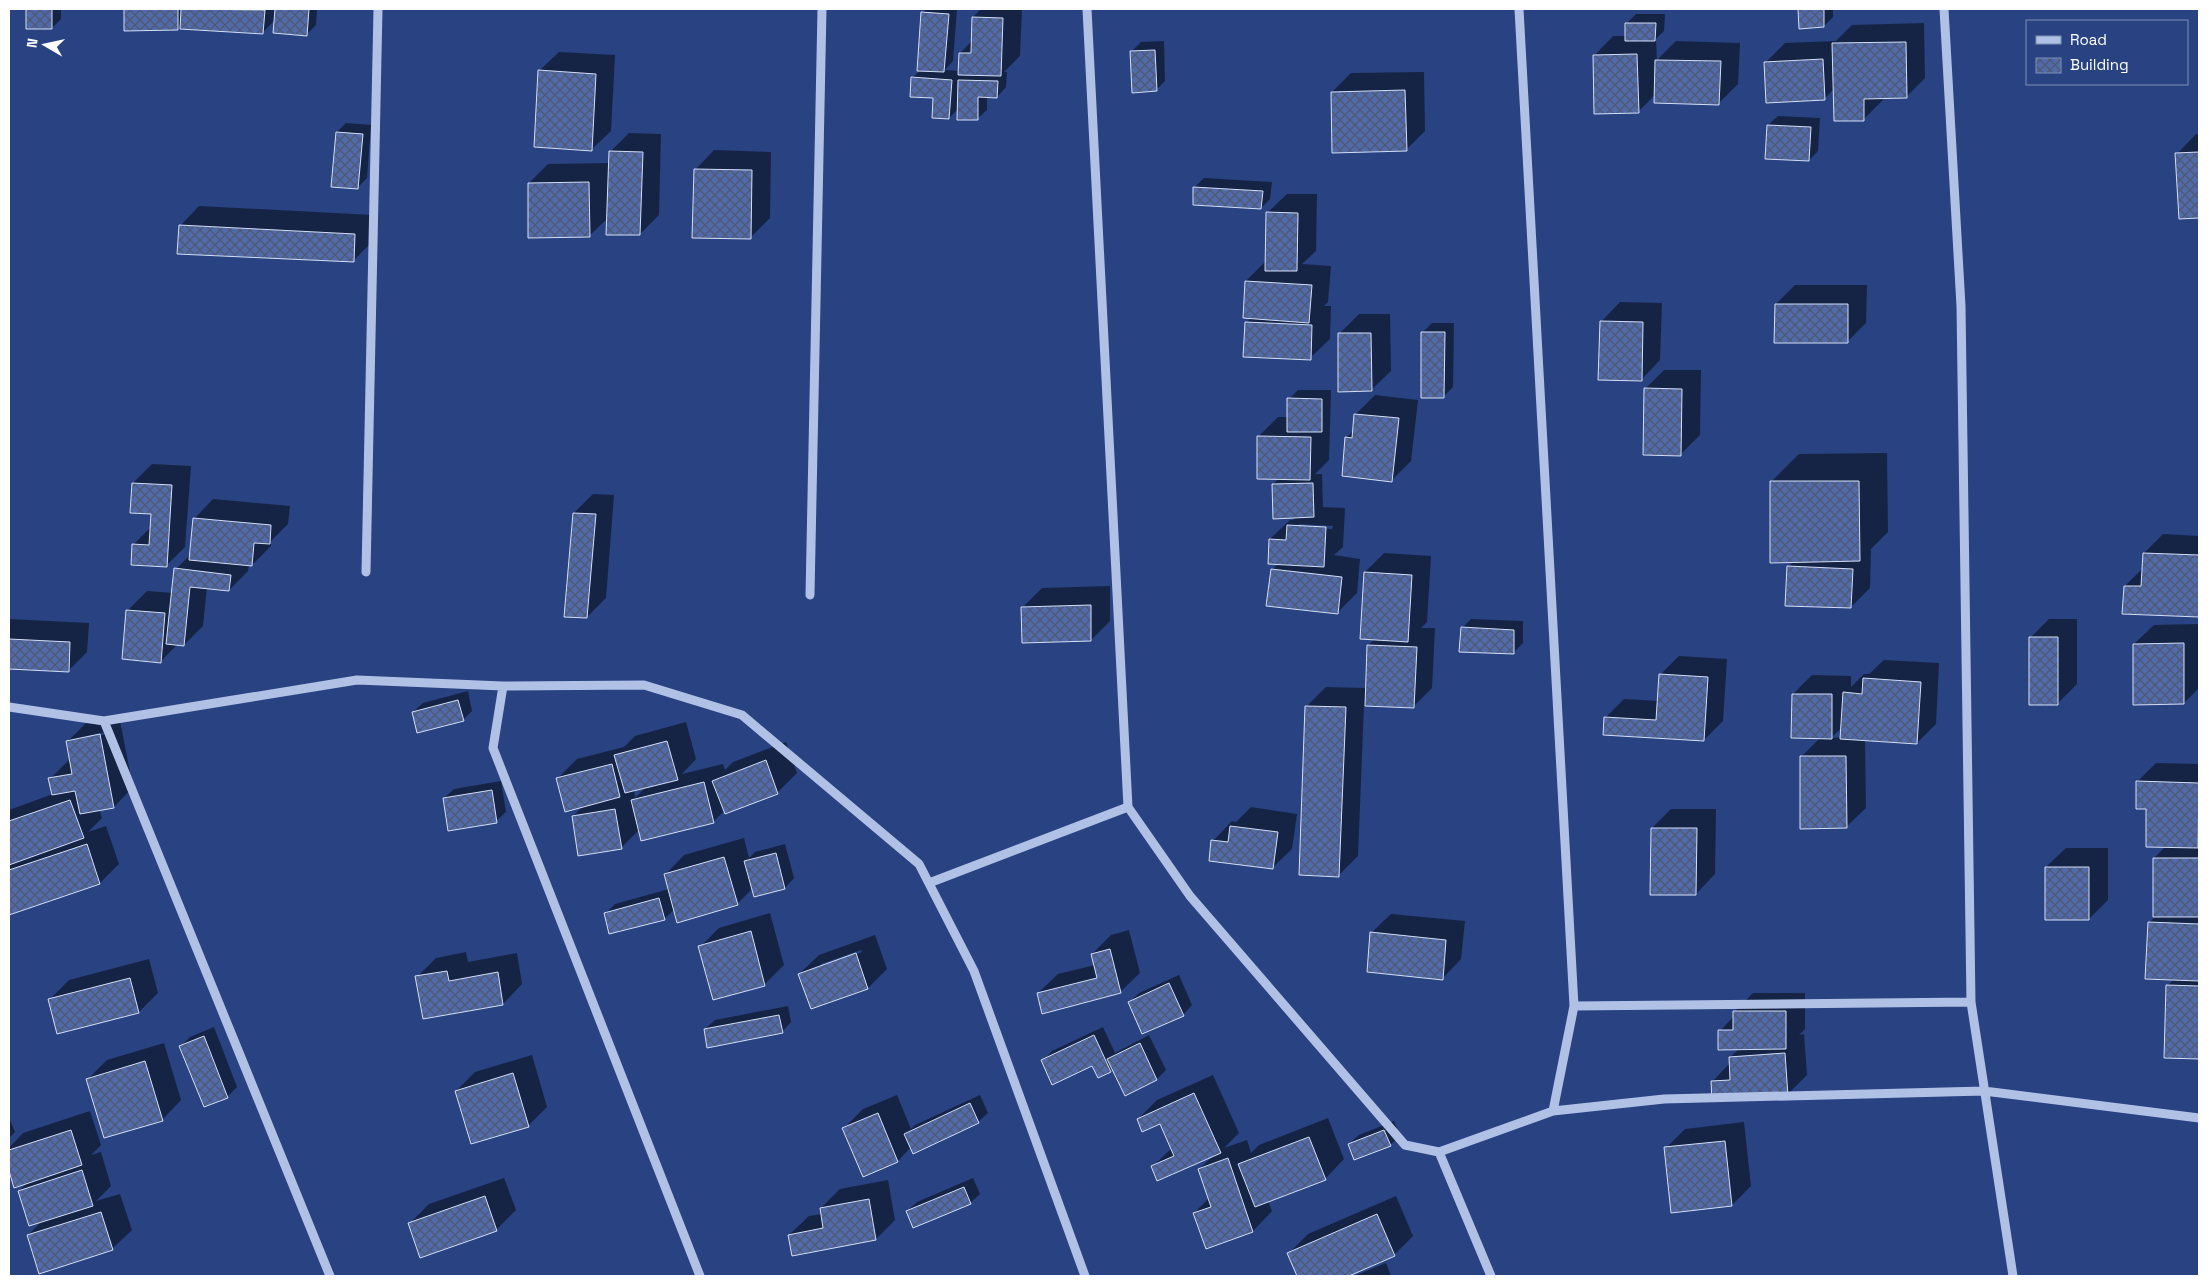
<svg xmlns="http://www.w3.org/2000/svg" width="2208" height="1285" viewBox="0 0 2208 1285" font-family="'Space Grotesk',sans-serif">
  <style>
    .shadow { fill: #0007; fill-rule: evenodd }
    .building { fill: url(#building-cross-hatch); stroke: #d4def5 }
    .lines { fill: none; stroke-linecap: round; stroke-linejoin: round }
    .minor { stroke: #b1c1e6; stroke-width: 9 }
  </style>
  <defs>
    <pattern id="building-cross-hatch" width="8" height="8" patternUnits="userSpaceOnUse" patternTransform="scale(1.25)"><rect width="8" height="8" fill="#516baa"/><path d="M0 0l8 8M0 8l8-8" fill="none" stroke="#4e5872"/></pattern>
  </defs>
  <rect width="100%" height="100%" fill="#284282"/>
  <path class="shadow" d="M27 9H61V19L52 28H27Z
    M125 9H317L316 25 306 35 276 19 263 32 181 26 178 29 125 30Z
    M926 9H957L953 61 945 70 960 71V53L972 41 973 17 981 9H1022L1020 56 1004 72H1007L1006 87 997 97 987 96V110L977 119 959 108 949 118 935 97 912 78 921 70 922 13Z
    M1799 9H1833V17L1824 26 1800 27Z
    M1636 14H1665L1664 31 1656 39 1657 60 1676 41 1740 43 1738 84 1719 103 1655 95 1638 112 1594 56 1613 36H1626V24Z
    M1924 23 1925 78 1906 97 1883 98V100L1864 119 1834 89 1824 99 1766 62 1785 43 1836 41 1852 25Z
    M1164 41 1165 81 1156 90 1132 51 1141 42Z
    M559 52 615 55 611 131 591 150 539 71Z
    M1424 72 1425 131 1406 150 1332 92 1351 73Z
    M1778 116 1820 118 1818 151 1809 160 1768 125Z
    M346 123 371 125 367 178 357 188 337 132Z
    M629 133 661 134 659 215 640 234 608 218 589 236 529 183 548 164 610 163V152Z
    M2196 134H2199V216L2180 218 2177 154Z
    M714 150 771 152 770 218 750 238 695 170Z
    M1204 178 1272 182 1270 199 1261 208 1195 187Z
    M1287 194H1317L1316 251 1302 264 1331 266 1328 302 1324 306H1331L1330 339 1310 358 1246 323 1251 318 1246 281 1266 261 1267 213Z
    M199 206 373 215 372 242 353 261 180 226Z
    M1795 285H1867L1866 323 1847 342 1776 304Z
    M1620 302 1662 303 1660 360 1641 380 1601 322Z
    M1359 314H1390L1391 371 1371 390 1340 333Z
    M1432 323H1454L1453 387 1444 396 1422 333Z
    M1664 370H1701L1700 435 1681 454 1645 389Z
    M1298 390H1331L1329 460 1315 474H1322L1323 507 1345 508 1343 547 1334 555 1360 559 1357 593 1337 613 1272 570 1279 563 1270 539 1290 520H1293L1297 517 1273 484 1279 478 1259 436 1278 417H1288L1289 399ZM1299 524 1333 526 1332 529 1297 527Z
    M1375 395 1418 400 1411 461 1392 480 1346 438 1354 430 1355 415Z
    M1887 453 1888 532 1870 550H1871L1870 588 1851 607 1788 567 1794 561 1771 482 1799 454Z
    M152 464 191 466 185 547 166 566 133 545 151 527 152 513 133 483Z
    M593 494 614 495 606 598 587 617 574 513Z
    M213 499 290 506 288 524 271 541V546L252 565H249L248 571 229 590 207 587 203 626 184 645 178 644 160 662 128 610 147 591 173 593 176 569 191 554 194 519Z
    M2163 534 2199 536 2198 616 2125 586 2143 568 2144 553Z
    M1384 553 1431 556 1427 622 1421 628H1435L1432 688 1413 707 1364 705 1358 856 1338 876 1307 706 1326 687 1367 688 1368 645 1375 639 1365 572Z
    M1110 586V621L1091 640 1023 607 1042 588Z
    M9 619 89 623 87 652 68 671 9 668Z
    M1471 619 1523 621V643L1513 653 1462 628Z
    M2049 619H2077V684L2057 704 2030 638Z
    M2199 624V688L2184 703 2134 644 2154 625Z
    M1679 656 1727 659 1723 721 1704 740 1605 718 1624 699 1658 701 1660 675Z
    M1884 660 1939 663 1936 724 1917 743 1865 740 1866 808 1846 827 1801 757 1820 738 1793 694 1812 675 1851 676V687L1864 674H1869ZM1842 727V737L1831 738Z
    M468 691 472 711 463 720 413 712 423 703Z
    M119 716 133 787 114 807 99 809 102 818 88 832 106 826 119 864 100 883 9 914V810L53 794 50 779 70 759 67 742 86 723ZM106 732V734L87 738V736Z
    M686 722 696 759 682 774 723 764 725 770 733 762 786 742 797 773 778 792 726 813 725 810 713 822 639 830 621 848 573 816 584 805 557 779 577 759 624 747 635 736ZM646 787 637 796 635 797 634 790Z
    M2156 763 2199 764V1058L2165 1057 2167 986 2174 979 2149 923 2156 915 2154 858 2166 846 2137 782Z
    M501 781 506 812 496 821 444 798 454 789Z
    M1251 807 1297 814 1292 849 1272 868 1213 841 1232 821 1236 822Z
    M1671 809H1716L1715 874 1696 894 1652 828Z
    M744 838 749 858 755 852 785 844 794 878 785 888 755 896 753 888 737 904 675 909 664 919 606 913 615 904 669 889 665 875 684 855Z
    M2066 848H2108V900L2089 919 2046 867Z
    M770 913 784 965 765 984 714 999 700 947 719 928Z
    M1391 914 1465 921 1461 959 1442 979 1371 933Z
    M1129 930 1140 973 1120 992 1038 993 1058 974 1095 965 1092 954 1111 935Z
    M875 935 887 969 868 988 799 974 819 955ZM861 950 862 952 821 967V964Z
    M466 952 468 962 517 953 522 984 503 1004 424 1017 417 977 436 958Z
    M149 959 158 993 139 1012 50 999 69 980Z
    M1179 975 1192 1005 1183 1015 1129 1002 1139 993Z
    M1753 993H1805V1029L1799 1035 1804 1034 1807 1075 1787 1095 1712 1082 1730 1063V1057L1739 1049 1720 1031 1734 1016V1012Z
    M788 1006 791 1022 782 1032 705 1029 715 1020Z
    M214 1027 237 1087 227 1097 181 1046 190 1037Z
    M1103 1027 1115 1053 1149 1035 1166 1070 1157 1079 1113 1068 1110 1071 1093 1064 1043 1061 1052 1051Z
    M164 1043 181 1100 162 1120 88 1079 107 1060Z
    M532 1055 547 1107 528 1126 456 1091 475 1072Z
    M1213 1075 1239 1133 1224 1148 1247 1140 1251 1153 1259 1145 1328 1118 1344 1159 1325 1179 1268 1201 1272 1211 1253 1231 1207 1247 1194 1213 1209 1198 1199 1169 1214 1155 1152 1167 1172 1148 1160 1122 1138 1119 1157 1100Z
    M897 1095 911 1129 915 1125 980 1095 988 1113 978 1122 911 1147 898 1161 844 1128 863 1109Z
    M90 1111 101 1145 91 1155 101 1152 111 1186 96 1201 120 1194 132 1230 112 1249 28 1235 42 1221 19 1191 28 1182 15 1186 9 1167V1148L23 1133Z
    M9 1118 15 1132 9 1138Z
    M1394 1121 1400 1136 1390 1145 1349 1144 1359 1135Z
    M1744 1122 1751 1186 1732 1205 1666 1148 1685 1129Z
    M504 1178 516 1210 496 1230 410 1223 429 1204Z
    M973 1178 980 1194 970 1203 907 1211 917 1202Z
    M888 1180 895 1220 876 1239 793 1254 789 1235 809 1216 822 1214 821 1208 840 1189Z
    M1396 1196 1413 1236 1394 1255 1346 1276H1299L1289 1253 1308 1234Z
    M1386 1263 1391 1276H1354Z"/>
  <path class="building" d="M26 9H52V29H26Z
    M124 9H178V30L124 31Z
    M181 9 265 10 263 34 180 29Z
    M275 9H309L307 36 273 33Z
    M1798 9H1824V27L1799 29Z
    M921 12 949 14 944 72 917 71Z
    M972 17 1003 18 1001 76 958 75 959 53H971Z
    M1625 23H1656L1655 41H1625Z
    M1906 42 1907 98 1864 99V121H1834L1832 43Z
    M1155 50 1157 91 1132 93 1130 51Z
    M1637 54 1639 113 1594 114 1593 55Z
    M1823 59 1825 100 1766 103 1764 62Z
    M1655 60 1721 61 1719 105 1654 103Z
    M538 70 596 74 592 151 534 147Z
    M911 77 952 80 949 119 932 118 933 98 910 97Z
    M958 80 998 81 997 98 978 97V120H957Z
    M1405 90 1407 151 1332 153 1331 92Z
    M1767 125 1811 127 1809 161 1765 159Z
    M336 132 363 134 358 189 331 187Z
    M609 151 643 152 640 235H606Z
    M2199 152V218L2179 219 2175 153Z
    M694 169 752 170 751 239 692 238Z
    M589 182 590 237 528 238V183Z
    M1193 187 1263 191 1261 209 1193 205Z
    M1266 212 1298 213 1297 271H1265Z
    M179 225 355 234 354 262 177 254Z
    M1245 281 1312 285 1309 323 1243 318Z
    M1775 304H1848V343H1774Z
    M1600 321 1643 322 1642 381 1598 380Z
    M1245 322 1312 325 1311 360 1243 357Z
    M1421 332H1445L1444 398H1421Z
    M1338 333H1371L1372 391 1338 392Z
    M1644 388 1682 389 1681 456 1643 455Z
    M1287 398 1322 399V432H1287Z
    M1354 414 1399 418 1392 482 1342 476 1345 437 1352 438Z
    M1257 436 1311 437 1310 480 1257 479Z
    M1770 481H1859L1860 561 1770 563Z
    M132 483 172 485 167 567 131 565 132 544 149 545 151 514 130 513Z
    M1313 483 1314 517 1273 519 1272 484Z
    M573 513 596 514 587 618 564 617Z
    M193 518 271 525 270 544 254 543 252 566 189 560Z
    M1287 525 1326 527 1324 567 1268 564 1269 539 1286 540Z
    M2143 553 2199 555V617L2122 614 2124 586H2141Z
    M1787 566 1853 569 1851 608 1785 606Z
    M174 568 231 575 229 591 190 587 184 646 166 644Z
    M1271 569 1342 577 1338 614 1266 606Z
    M1364 572 1412 575 1408 642 1360 639Z
    M1091 605V641L1022 643 1021 607Z
    M126 610 165 613 161 663 122 659Z
    M1461 627 1514 630V654L1459 652Z
    M2029 637H2058V705H2029Z
    M9 639 70 642 69 672 9 669Z
    M2184 643V704L2133 705V644Z
    M1367 645 1417 647 1414 708 1365 706Z
    M1659 674 1708 677 1704 741 1603 735 1604 717 1656 720Z
    M1863 678 1921 682 1917 744 1840 739 1843 692 1862 694Z
    M1792 694H1832V739L1791 738Z
    M458 700 464 721 417 733 412 712Z
    M1305 706 1346 707 1339 877 1299 875Z
    M100 734 114 808 80 814 75 791 52 795 48 778 72 774 66 741Z
    M667 741 678 780 625 793 614 755Z
    M1800 756H1846L1847 828 1800 829Z
    M766 760 778 794 725 814 712 781Z
    M612 764 620 797 565 812 556 778Z
    M2136 781 2199 783 2198 848 2146 847V809H2136Z
    M704 782 714 823 641 841 631 800Z
    M492 790 497 823 448 831 443 798Z
    M70 800 84 838 9 865V821Z
    M615 809 622 849 578 856 572 816Z
    M1230 826 1278 832 1273 869 1209 861 1211 840 1228 842Z
    M1651 828H1697L1696 895H1650Z
    M87 844 100 884 9 915V870Z
    M776 853 785 889 754 897 744 861Z
    M724 857 738 905 677 923 664 874Z
    M2153 858H2199V917H2153Z
    M2045 867H2089V920H2045Z
    M659 898 665 920 609 934 604 913Z
    M2148 922 2199 924V981L2145 979Z
    M751 931 765 986 713 1000 698 946Z
    M1370 932 1446 940 1443 980 1367 972Z
    M1110 949 1121 993 1042 1014 1037 993 1097 978 1091 954Z
    M856 953 868 989 811 1009 798 974Z
    M447 971 449 981 498 972 503 1005 423 1019 415 976Z
    M130 978 139 1013 57 1034 48 999Z
    M1169 983 1184 1016 1142 1034 1128 1002Z
    M2166 985 2199 986V1059L2164 1058Z
    M1733 1011H1786V1049L1718 1050V1030H1733Z
    M779 1015 783 1033 707 1048 704 1029Z
    M1094 1035 1111 1072 1098 1078 1092 1066 1052 1085 1041 1060Z
    M204 1036 228 1098 204 1107 179 1046Z
    M1140 1043 1157 1080 1125 1096 1107 1059Z
    M1785 1053 1788 1096 1712 1101 1711 1081 1730 1080 1729 1057Z
    M145 1061 163 1121 104 1138 86 1079Z
    M513 1073 529 1127 471 1144 455 1091Z
    M1194 1093 1221 1153 1157 1181 1151 1166 1174 1156 1160 1124 1142 1132 1137 1119Z
    M970 1103 979 1123 913 1154 904 1134Z
    M878 1113 898 1162 863 1177 842 1128Z
    M71 1130 82 1165 14 1188 9 1171V1150Z
    M1384 1130 1391 1146 1354 1160 1348 1144Z
    M1309 1137 1326 1180 1255 1207 1238 1164Z
    M1725 1141 1732 1206 1671 1213 1664 1147Z
    M1228 1158 1253 1232 1206 1249 1193 1213 1211 1207 1198 1169Z
    M82 1170 93 1206 29 1226 18 1191Z
    M964 1187 971 1204 913 1228 906 1211Z
    M485 1196 497 1231 420 1258 408 1223Z
    M869 1199 876 1240 792 1256 788 1235 823 1228 820 1208Z
    M101 1212 113 1250 39 1274 27 1235Z
    M1377 1214 1395 1256 1349 1276H1297L1287 1253Z"/>
  <g class="lines">
    <path class="minor" d="M1087 9 1128 807 1190 896 1405 1145 1439 1152 1553 1111 1664 1099 1984 1091 2199 1118
      M1519 9 1574 1006
      M366 572 378 9
      M810 595 822 9
      M503 686 493 748 700 1276
      M9 707 104 721 357 680 503 686 644 685 742 715 919 864 974 971 1085 1276
      M104 721 330 1276
      M929 883 1128 807
      M1971 1002 2013 1276
      M1553 1111 1574 1006 1971 1002 1961 306 1944 9
      M1439 1152 1491 1276"/>
  </g>
  <rect width="2208" height="1285" fill="none" stroke="#ffffff" stroke-width="20"/>
  <rect x="2026" y="20" width="162" height="65" fill="#284282" stroke="#7e8eb4"/>
  <rect x="2036" y="36" width="25" height="8" fill="#b1c1e6" stroke="#7e8eb4"/>
  <text x="2070" y="45" font-size="15" fill="#ffffff">Road</text>
  <rect x="2036" y="58" width="25" height="15" fill="url(#building-cross-hatch)" stroke="#7e8eb4"/>
  <text x="2070" y="70" font-size="15" fill="#ffffff">Building</text>
  <g transform="translate(45 45) rotate(279)" stroke="#284282" stroke-width="4" paint-order="stroke">
  <path d="M0-4L9 19L0 12L-9 19Z" fill="#ffffff"/>
  <text y="-8" font-size="14" font-weight="bold" text-anchor="middle" fill="#ffffff">N</text>
  </g>
</svg>
